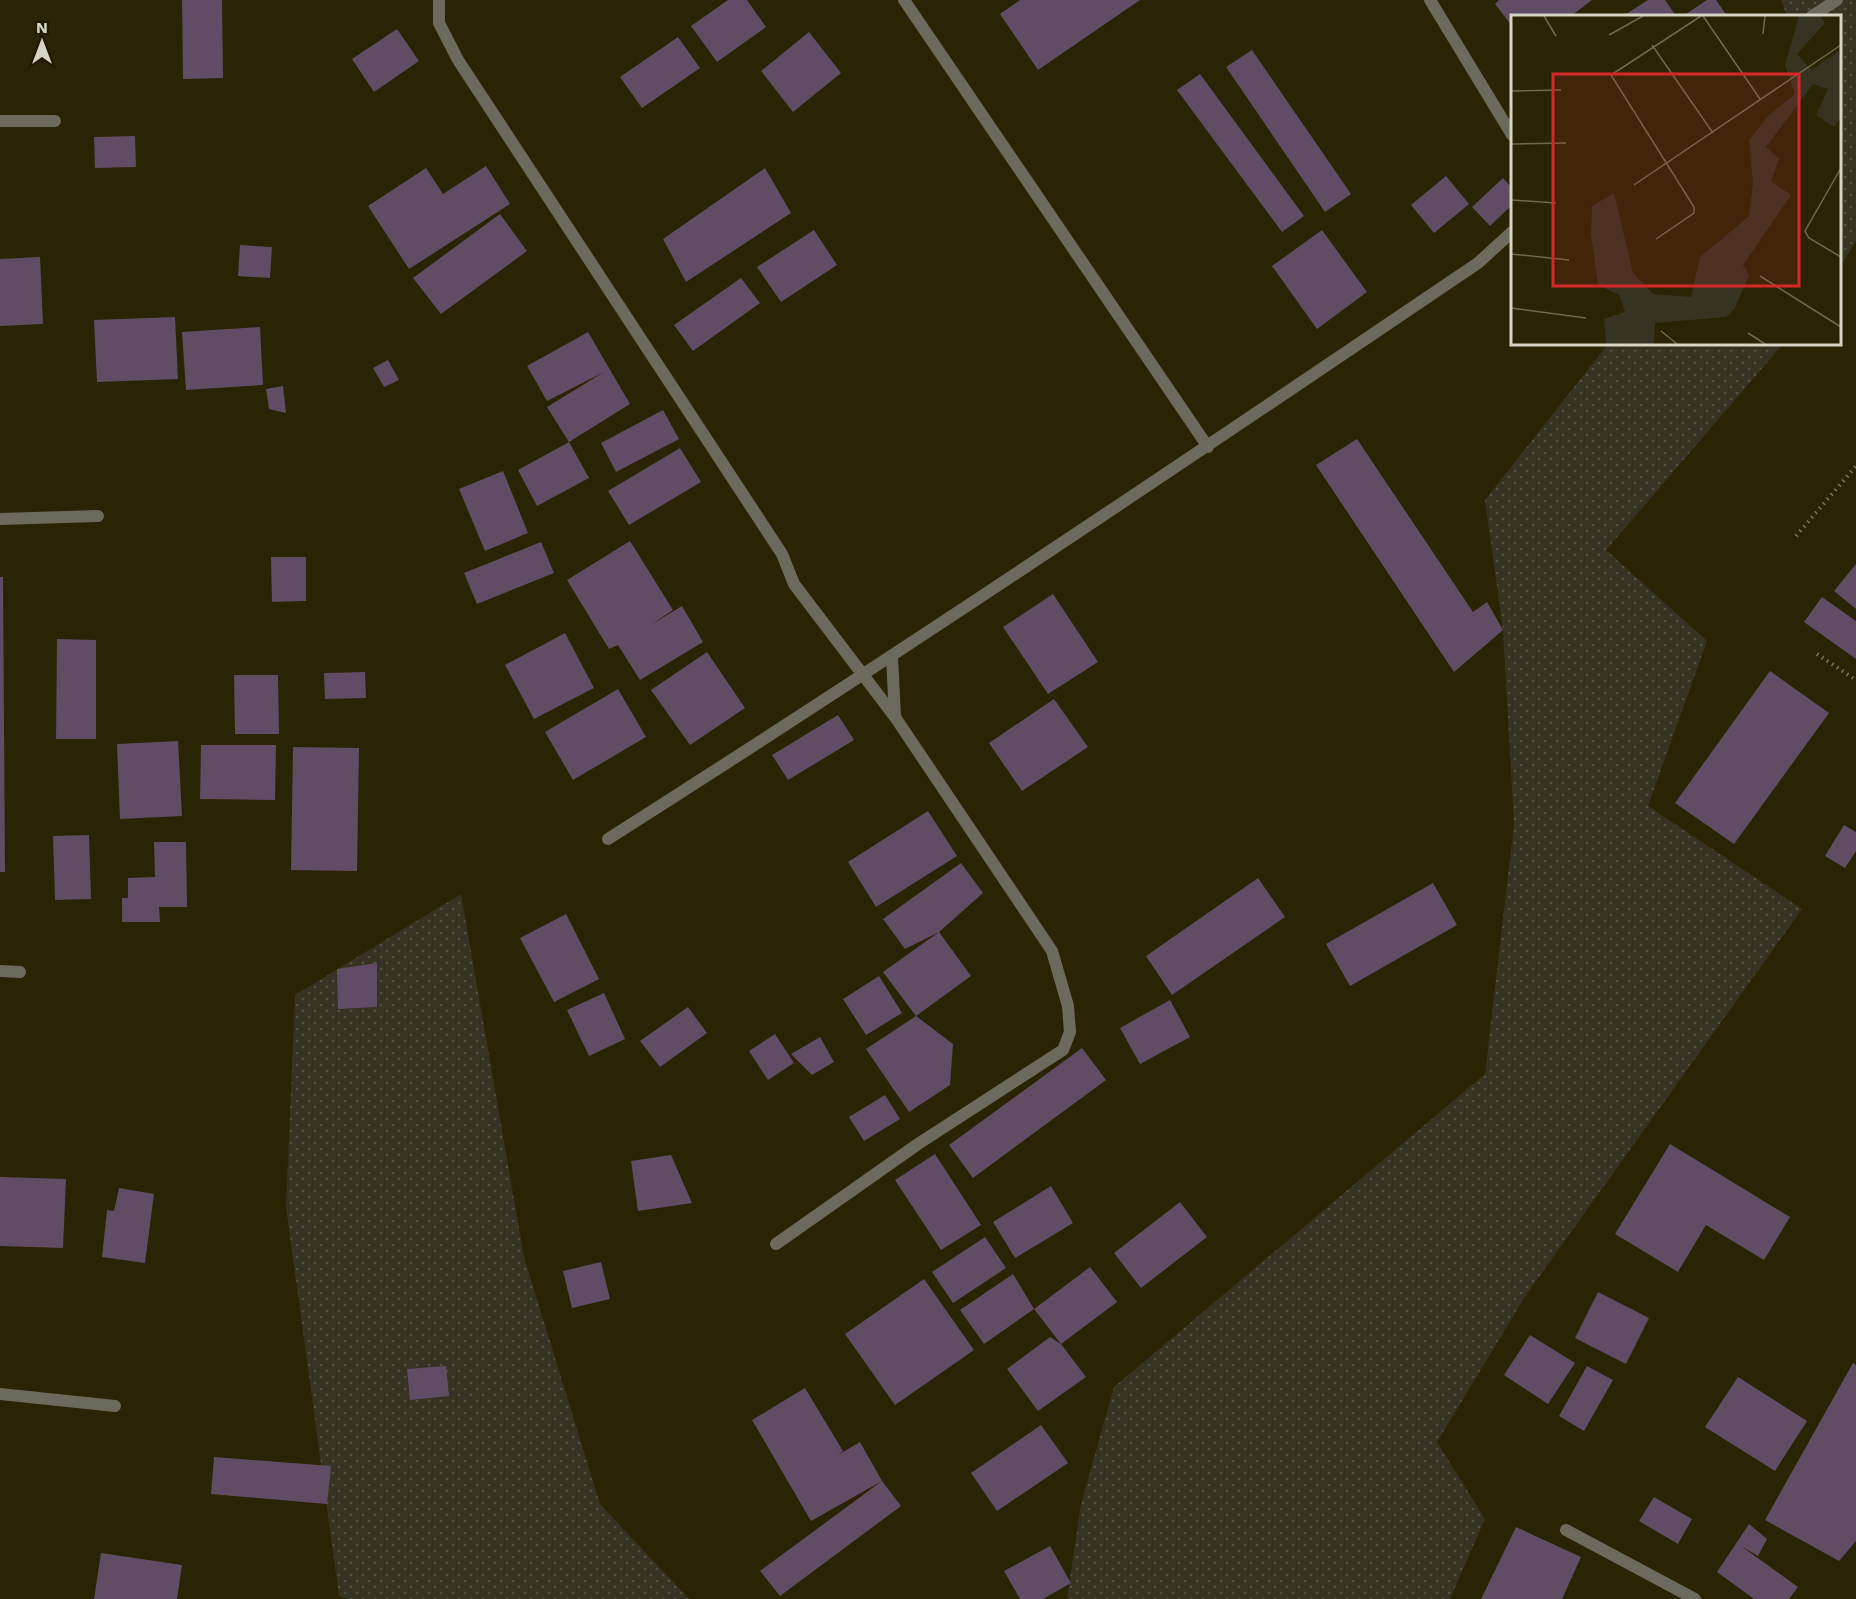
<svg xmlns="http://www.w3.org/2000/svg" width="1856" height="1599" viewBox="0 0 1856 1599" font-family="'Work Sans',sans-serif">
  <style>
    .grass { fill: url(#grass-dots) }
    .building { fill: #604d65 }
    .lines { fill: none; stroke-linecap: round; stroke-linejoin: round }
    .path { stroke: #78755b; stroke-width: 4; stroke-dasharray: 1.5 4.5; stroke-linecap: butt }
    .minor { stroke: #6c6a5c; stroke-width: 12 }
    .inset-road { fill: none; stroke: #6e6a50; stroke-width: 1.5 }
    .view { fill: #d62828; fill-opacity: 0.15; stroke: #d62828; stroke-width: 3 }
    .inset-edge { fill: none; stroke: #d6d4c2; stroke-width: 3 }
  </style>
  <defs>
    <pattern id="grass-dots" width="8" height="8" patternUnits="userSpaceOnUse" patternTransform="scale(1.5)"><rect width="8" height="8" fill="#363323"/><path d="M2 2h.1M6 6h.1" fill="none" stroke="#525041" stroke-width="1.8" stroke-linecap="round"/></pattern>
  </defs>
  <rect width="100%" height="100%" fill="#292404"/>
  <path class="grass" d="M1781 0H1856V241L1840 267V16H1787Z
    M1608 344H1783L1606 550 1707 641 1648 806 1802 909 1526 1295 1437 1442 1485 1519 1450 1599H1067L1081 1504 1114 1387 1485 1074 1514 824 1503 630 1485 500Z
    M461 894 524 1257 600 1504 689 1599H346L339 1596 286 1207 295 995Z"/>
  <path class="building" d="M182 0H222L223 78 183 79Z
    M728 0H747L766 27 717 62 691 26Z
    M1020 0H1140L1038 70 1000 14Z
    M1499 0H1592L1571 16H1512V26L1495 4Z
    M1648 0H1665L1676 16H1623Z
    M1707 0H1716L1727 16H1688L1686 14Z
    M397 29 419 61 374 92 352 59Z
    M809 32 841 73 793 112 761 71Z
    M678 37 700 68 642 108 620 77Z
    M1252 50 1351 194 1325 212 1226 67Z
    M1200 74 1304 216 1282 232 1177 90Z
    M135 136 136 167 95 168 94 137Z
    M486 166 510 204 409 269 368 206 426 168 443 194Z
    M765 168 791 213 686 282 663 239Z
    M1446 176 1469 204 1434 233 1411 205Z
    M1503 178 1512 188V205L1490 226 1472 207Z
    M500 214 527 251 441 314 413 278Z
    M814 230 837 265 781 302 757 267Z
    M1322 230 1367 292 1317 329 1272 266Z
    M240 245 272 247 270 278 238 276Z
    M40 257 43 324 0 326V259Z
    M741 278 760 303 693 351 674 325Z
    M175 317 178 379 97 382 94 320Z
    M260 327 263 385 186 390 182 332Z
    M588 332 630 404 569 442 547 407 604 372 547 401 527 366Z
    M388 360 399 380 384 387 373 368Z
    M283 386 286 413 269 409 266 389Z
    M663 410 679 439 616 472 601 443Z
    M1357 439 1473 612 1487 602 1503 630 1454 672 1316 465Z
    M569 442 589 478 537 506 518 470Z
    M680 448 701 482 629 525 608 491Z
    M503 471 528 533 485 551 459 489Z
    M630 541 673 610 651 625 682 606 703 642 640 680 618 645 609 649 567 580Z
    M541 542 554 573 477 604 464 573Z
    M271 557H306V601L272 602Z
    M1856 564V609L1834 591Z
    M0 577H3L5 872H0Z
    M1053 594 1098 662 1048 694 1003 627Z
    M1822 597 1856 621V659L1804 622Z
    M565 633 594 688 534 719 505 665Z
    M57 639 96 640V739H56Z
    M707 652 745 708 690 745 651 690Z
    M1770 671 1829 713 1734 844 1675 803Z
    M365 672 366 698 325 699 324 673Z
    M234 675H278L279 734H235Z
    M618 689 646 737 573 780 545 732Z
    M1054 699 1088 747 1022 791 989 743Z
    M838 715 854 740 788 780 772 755Z
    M178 741 182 816 120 819 117 744Z
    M201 745H276L275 800 200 799Z
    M293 747 359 748 357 871 291 870Z
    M928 811 957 856 876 907 848 862Z
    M1844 825 1856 832V851L1845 868 1825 856Z
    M89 835 91 899 55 900 53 836Z
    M154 842H186L187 907H159L160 922H122V898H128V878L155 877Z
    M961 863 983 893 939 932 905 949 883 919Z
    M1258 878 1285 917 1172 995 1146 956Z
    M1433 883 1457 925 1350 986 1326 944Z
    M566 914 599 979 554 1002 520 938Z
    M939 932 971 976 916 1016 883 972Z
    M377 963V1007L338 1009 337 969Z
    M879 976 902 1013 866 1035 843 999Z
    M604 993 625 1039 589 1056 567 1010Z
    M1170 1000 1190 1037 1140 1064 1120 1028Z
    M688 1007 707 1033 660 1067 640 1041Z
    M916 1016 953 1044 950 1085 909 1112 866 1049Z
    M775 1034 794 1063 768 1080 749 1051Z
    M820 1037 834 1062 812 1075 791 1054Z
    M1082 1048 1106 1080 973 1178 949 1145Z
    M885 1095 900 1119 864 1141 849 1117Z
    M1670 1144 1790 1217 1764 1260 1706 1225 1678 1272 1615 1234Z
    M935 1154 981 1225 941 1250 895 1180Z
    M671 1155 692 1203 638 1211 631 1161Z
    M0 1177 66 1179 63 1248 0 1246Z
    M1051 1186 1073 1223 1015 1258 993 1222Z
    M119 1188 154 1194 145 1263 102 1257 107 1210 114 1211Z
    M1180 1202 1207 1237 1141 1288 1114 1253Z
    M985 1237 1006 1268 953 1303 932 1272Z
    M601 1262 610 1299 572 1308 563 1271Z
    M1090 1267 1117 1302 1061 1344 1086 1377 1038 1411 1007 1369 1050 1337 1061 1344 1034 1309Z
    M1013 1274 1034 1309 984 1344 960 1310Z
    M924 1279 974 1350 895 1405 845 1334Z
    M1598 1292 1649 1318 1626 1364 1575 1338Z
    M1530 1335 1575 1363 1548 1404 1504 1375Z
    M1853 1363 1856 1365V1541L1839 1561 1765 1520Z
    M446 1366 449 1396 410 1400 407 1369Z
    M1587 1366 1613 1380 1584 1431 1559 1416Z
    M1738 1377 1807 1421 1775 1471 1705 1427Z
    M805 1388 843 1451 838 1455 860 1442 882 1481 811 1521 752 1420Z
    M1041 1425 1068 1463 997 1511 971 1473Z
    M214 1457 331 1466 327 1504 211 1494Z
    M882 1481 901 1506 780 1596 760 1571Z
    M1654 1497 1692 1519 1678 1544 1639 1521Z
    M1749 1524 1767 1539 1758 1556 1741 1546 1798 1587 1789 1599H1754L1717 1572Z
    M1516 1527 1581 1557 1562 1599H1481Z
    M1050 1546 1071 1583 1043 1599H1020L1004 1571Z
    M101 1553 182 1565 177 1599H94Z"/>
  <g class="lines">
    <path class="path" d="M1796 536 1856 466
      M1817 654 1856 680"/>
    <path class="minor" d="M439 0V23L458 60 782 554 794 584 895 717 1052 951 1068 1006 1070 1032 1063 1050 918 1144 776 1244
      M904 0 1208 447
      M1430 0 1512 135
      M1812 16 1837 0
      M0 121H55
      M0 519 98 516
      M892 657 895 717
      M608 839C902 652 1190 458 1478 263L1512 232
      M0 971 20 972
      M0 1394 115 1406
      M1566 1530 1695 1599"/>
  </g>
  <g transform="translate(1511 15)">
    <rect width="330" height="330" fill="#292404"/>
    <path d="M288 1H309L314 8 286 39 300 55 330 35V103L323 112 305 100 317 74 302 69 255 132 268 144 260 166 280 180 232 250 238 260 224 293 215 302 144 308 143 329H95L93 304 114 297 108 280 87 270 80 219 81 191 103 178 122 258 142 279 180 282 189 242 238 201 242 168 238 125 258 100 284 79 274 50Z" fill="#363323"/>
    <path class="inset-road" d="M33 1 45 21M192 1 249 84M252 19 254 1M98 20 132 1M141 30 202 118M0 76 50 75M0 129 55 128M330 153 294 216 298 223 330 242M123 170 330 30M0 185 45 188M145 224 183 198V192L100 60 190 1M0 239 58 245M249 261 330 312M0 293 75 303M150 316 166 329M237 318 254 329"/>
    <path class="view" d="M42 59H288V271H42Z"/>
    <rect width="330" height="330" class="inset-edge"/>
  </g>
  <g transform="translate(42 42)" stroke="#1f1a00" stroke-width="4.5" paint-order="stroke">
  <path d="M0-4.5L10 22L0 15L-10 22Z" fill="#d6d4c2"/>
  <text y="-9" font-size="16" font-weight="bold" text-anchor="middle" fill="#d6d4c2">N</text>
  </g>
</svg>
